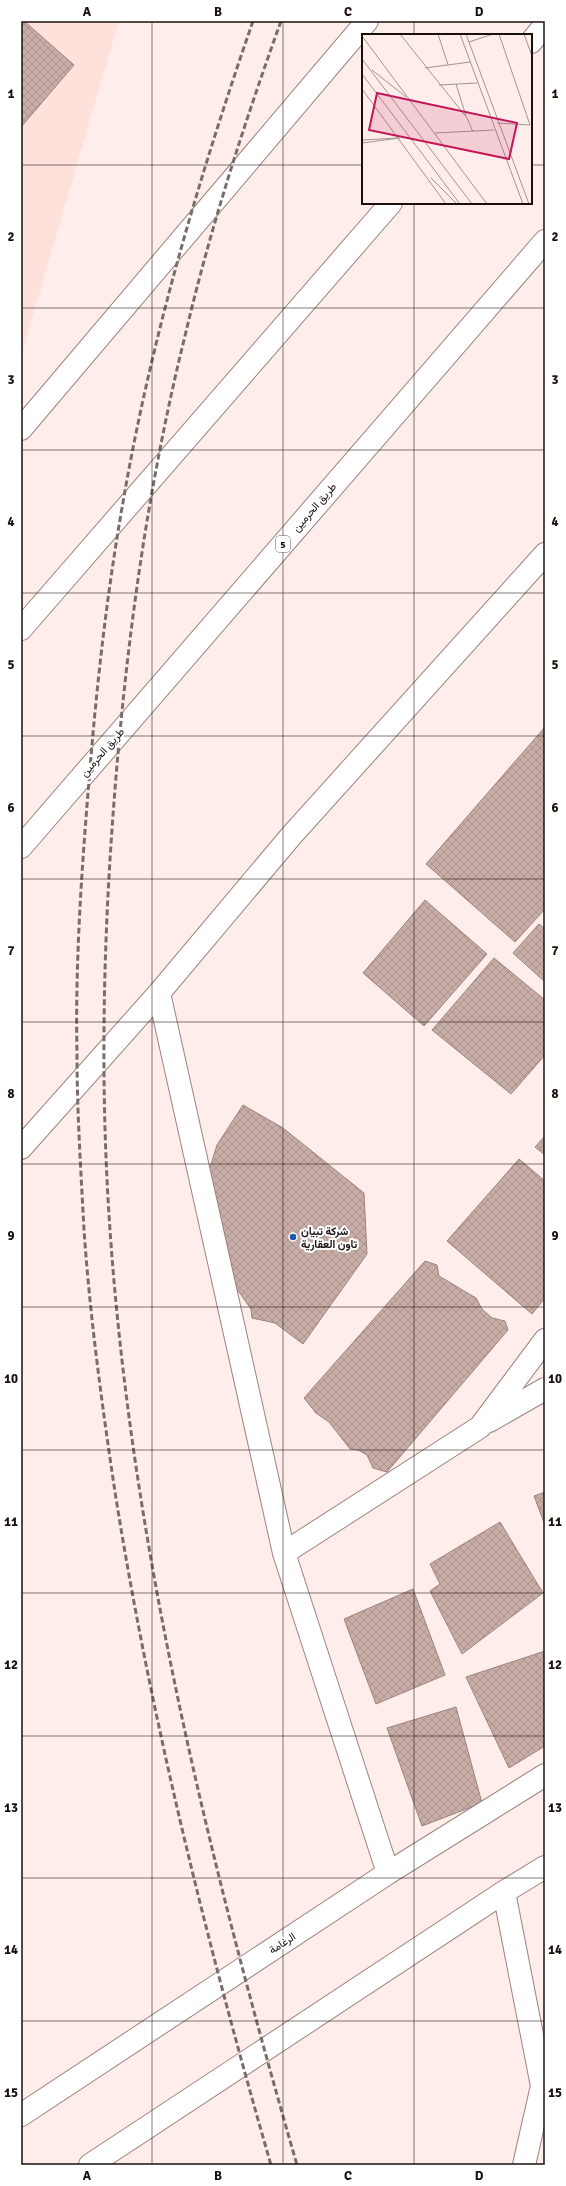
<svg xmlns="http://www.w3.org/2000/svg" width="566" height="2186" viewBox="0 0 566 2186" font-family="Signika,Vazirmatn,sans-serif">
  <style>
    .built { fill: #ffe1db }
    .building { fill: url(#building-cross-hatch); stroke: #9d837e }
    .lines { fill: none; stroke-linecap: round; stroke-linejoin: round }
    .minor-casing { stroke: #9c837e; stroke-width: 24 }
    .secondary-casing { stroke: #9c837e; stroke-width: 24 }
    .primary-casing { stroke: #9c837e; stroke-width: 24 }
    .motorway-casing { stroke: #9c837e; stroke-width: 24 }
    .minor { stroke: #fff; stroke-width: 22 }
    .secondary { stroke: #fff; stroke-width: 22 }
    .primary { stroke: #fff; stroke-width: 22 }
    .motorway { stroke: #fff; stroke-width: 22 }
    .rail { stroke: #796d6a; stroke-width: 3; stroke-dasharray: 6 3; stroke-linecap: butt }
    .grid { fill: none; stroke: #19100e; stroke-width: 1; stroke-opacity: 0.55 }
    .poi-dot { fill: #1b59aa; stroke: #fff; stroke-width: 1.5 }
    .labels { text-anchor: middle; stroke-width: 4; stroke-linejoin: round; paint-order: stroke }
    .shield { fill: #fff; stroke: #5e5856; stroke-width: 1 }
    .shield-label { font-size: 10px; font-weight: bold; fill: #19100e }
    .street-label { font-size: 11px; fill: #19100e; stroke: #fff }
    .poi-label { font-size: 11px; font-weight: bold; fill: #19100e; stroke: #fff; text-anchor: start }
    .inset-road { fill: none; stroke: #a29592; stroke-width: 1 }
    .view { fill: #c2185b; fill-opacity: 0.15; stroke: #c2185b; stroke-width: 2 }
    .inset-edge { fill: none; stroke: #19100e; stroke-width: 2 }
    .neatline { fill: none; stroke: #19100e; stroke-width: 1.5 }
    .grid-label { font-size: 13px; text-anchor: middle; font-weight: bold; fill: #19100e }
  </style>
  <defs>
    <pattern id="building-cross-hatch" width="8" height="8" patternUnits="userSpaceOnUse"><rect width="8" height="8" fill="#c8ada7"/><path d="M0 0l8 8M0 8l8-8" fill="none" stroke="#ab948f"/></pattern>
  </defs>
  <rect width="100%" height="100%" fill="#feedea"/>
  <path class="built" d="M21 21H119L21 356Z"/>
  <path class="building" d="M21 21H24L74 65 21 127Z
    M545 727V909L515 942 426 864Z
    M425 900 487 954 424 1026 363 973Z
    M539 924 545 929V982L513 953Z
    M494 958 545 1000V1055L511 1094 432 1030Z
    M243 1105 283 1128 364 1193 367 1254 303 1344 275 1323 252 1318 251 1309 232 1282 203 1190 217 1145Z
    M545 1136V1155L535 1147Z
    M519 1159 545 1181V1298L532 1314 447 1241Z
    M425 1261 437 1265 439 1276 476 1298 482 1309 492 1318 505 1321 508 1330 387 1472 373 1468 367 1455 358 1450 350 1449 329 1422 316 1413 304 1398Z
    M545 1492V1525L534 1496Z
    M500 1522 543 1593 462 1654 430 1591 440 1584 430 1564Z
    M413 1589 445 1675 376 1704 344 1619Z
    M545 1651V1746L509 1768 466 1677Z
    M456 1707 482 1803 422 1826 387 1728Z"/>
  <g class="lines">
    <g class="minor-casing">
      <path id="minor" d="M159 993 284 1553 388 1873
        M489 1421 545 1389
        M284 1553 480 1427 545 1340
        M504 1892 542 2086 524 2165
        M21 2115 388 1873 545 1775
        M90 2165 504 1892 545 1867"/>
    </g>
    <g class="secondary-casing">
      <path id="secondary" d="M21 429 367 21"/>
    </g>
    <g class="primary-casing">
      <path id="primary" d="M21 1148 159 993 291 836 545 554"/>
    </g>
    <g class="motorway-casing">
      <path id="motorway" d="M531 42 545 25
        M21 629 391 203
        M21 847 545 241"/>
    </g>
    <use href="#minor" class="minor"/>
    <use href="#secondary" class="secondary"/>
    <use href="#primary" class="primary"/>
    <use href="#motorway" class="motorway"/>
    <path class="rail" d="M253 21C198 180 150 342 122 508 107 594 97 682 90 769 82 864 75 960 77 1055 77 1113 81 1172 84 1230 90 1317 102 1405 115 1492 151 1720 207 1943 271 2165
      M281 21C244 124 210 229 185 336 147 489 126 645 114 802 103 945 100 1087 110 1230 132 1548 209 1860 297 2165"/>
  </g>
  <path class="grid" d="M152 21V2165M283 21V2165M414 21V35M21 165H363M531 165H545M414 203V2165M21 308H545M21 450H545M21 593H545M21 736H545M21 879H545M21 1022H545M21 1164H545M21 1307H545M21 1450H545M21 1593H545M21 1736H545M21 1878H545M21 2021H545"/>
  <circle class="poi-dot" cx="293" cy="1237" r="4"/>
  <g class="labels">
    <rect class="shield" x="276" y="536" width="14" height="16" rx="3"/>
    <g class="shield-label">
      <text x="283" y="548">5</text>
    </g>
    <g class="street-label">
      <text transform="translate(314 507) rotate(-49)" y="4">طريق الحرمين</text>
      <text transform="translate(102 752) rotate(-49)" y="4">طريق الحرمين</text>
      <text transform="translate(282 1943) rotate(-33)" y="4">الرغامة</text>
    </g>
    <g class="poi-label">
      <text x="301" y="1235">شركة تبيان<tspan x="301" dy="13">تاون العقارية</tspan></text>
    </g>
  </g>
  <g transform="translate(362 34)">
    <rect width="170" height="170" fill="#feedea"/>
    <path class="inset-road" d="M38 0 105 84 111 98M76 0 86 31M98 0 161 170M104 0 167 170M162 0 170 22M0 2 125 170M107 8 131 0M0 25 110 170M63 34 108 28M10 36 44 63M0 40 98 170M94 50 104 82M77 51 115 49M0 55 84 170M135 89 168 91 137 0M73 99 132 96M0 106 35 104M0 109 38 104M69 144 95 170"/>
    <path class="view" d="M15 59 155 89 147 125 7 96Z"/>
    <rect width="170" height="170" class="inset-edge"/>
  </g>
  <rect width="566" height="2186" fill="none" stroke="#ffffff" stroke-width="44"/>
  <rect x="22" y="22" width="522" height="2142" class="neatline"/>
  <g class="grid-label">
    <text x="87" y="16">A</text>
    <text x="218" y="16">B</text>
    <text x="348" y="16">C</text>
    <text x="479" y="16">D</text>
    <text x="11" y="98">1</text>
    <text x="555" y="98">1</text>
    <text x="11" y="241">2</text>
    <text x="555" y="241">2</text>
    <text x="11" y="384">3</text>
    <text x="555" y="384">3</text>
    <text x="11" y="526">4</text>
    <text x="555" y="526">4</text>
    <text x="11" y="669">5</text>
    <text x="555" y="669">5</text>
    <text x="11" y="812">6</text>
    <text x="555" y="812">6</text>
    <text x="11" y="955">7</text>
    <text x="555" y="955">7</text>
    <text x="11" y="1098">8</text>
    <text x="555" y="1098">8</text>
    <text x="11" y="1240">9</text>
    <text x="555" y="1240">9</text>
    <text x="11" y="1383">10</text>
    <text x="555" y="1383">10</text>
    <text x="11" y="1526">11</text>
    <text x="555" y="1526">11</text>
    <text x="11" y="1669">12</text>
    <text x="555" y="1669">12</text>
    <text x="11" y="1812">13</text>
    <text x="555" y="1812">13</text>
    <text x="11" y="1954">14</text>
    <text x="555" y="1954">14</text>
    <text x="11" y="2097">15</text>
    <text x="555" y="2097">15</text>
    <text x="87" y="2180">A</text>
    <text x="218" y="2180">B</text>
    <text x="348" y="2180">C</text>
    <text x="479" y="2180">D</text>
  </g>
</svg>
